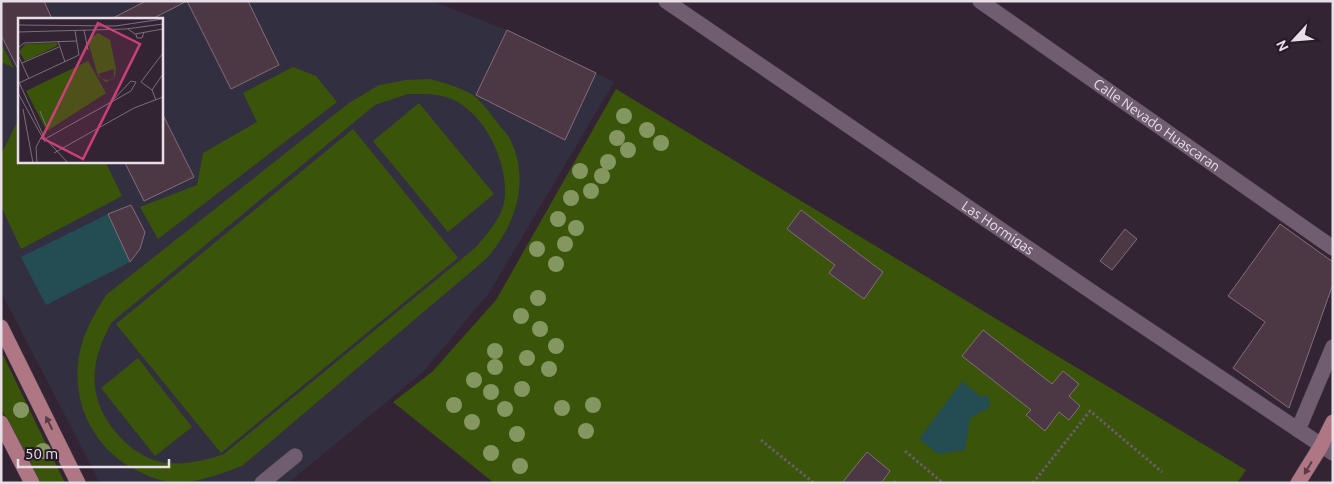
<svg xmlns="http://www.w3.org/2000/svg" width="1334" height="484" viewBox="0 0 1334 484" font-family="Ubuntu,sans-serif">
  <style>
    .education { fill: #322f40; fill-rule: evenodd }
    .green { fill: #3a540a; fill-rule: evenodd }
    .water { fill: #244d53 }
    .building { fill: #4c3844; stroke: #846d7a }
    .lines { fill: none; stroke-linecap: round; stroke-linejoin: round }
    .minor-casing { stroke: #4c3f4c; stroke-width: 16 }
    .major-casing { stroke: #4c3f4c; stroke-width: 16 }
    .path { stroke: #6a5d6a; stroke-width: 3; stroke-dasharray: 2.5 2.5; stroke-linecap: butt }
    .minor { stroke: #705e70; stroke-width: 15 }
    .major { stroke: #af7684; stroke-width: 15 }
    .tree { fill: #849761 }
    .oneway { fill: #583a49 }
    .labels { text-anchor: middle; stroke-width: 4; stroke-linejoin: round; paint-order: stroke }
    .street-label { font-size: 14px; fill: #e8dee7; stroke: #291a29 }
    .inset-road { fill: none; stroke: #7b6e7b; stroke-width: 1 }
    .view { fill: #ca4077; fill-opacity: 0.15; stroke: #ca4077; stroke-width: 2.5 }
    .inset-edge { fill: none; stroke: #e8dee7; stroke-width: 2.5 }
  </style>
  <rect width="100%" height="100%" fill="#332433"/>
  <path class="education" d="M1 1H432L507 30 614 82 489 293 424 371 288 483H100L1 292ZM19 19H161V161H19Z"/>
  <path class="green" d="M1 43 14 68 1 62Z
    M293 67 316 76 337 102 158 239 140 207 197 185 203 153 257 122 243 93Z
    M430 79C445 83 459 87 473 95 481 101 490 113 496 121 500 127 507 133 510 139 531 181 515 227 486 259L242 466C220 474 198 483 175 482 162 482 149 477 138 471 90 448 67 394 82 343 87 326 97 310 106 295L349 103 379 85 406 80ZM408 94C421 94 433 93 446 97 484 108 511 166 504 203 500 220 486 235 475 248L224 454C203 461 182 466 160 462 147 459 133 450 124 441 87 405 87 365 112 322L375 105Z
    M616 89 1246 470 1237 483H494L393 402 432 372 496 300Z
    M419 103 494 194 448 232 373 141Z
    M19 118V161H105L122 196 21 249 1 206V155Z
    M353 129 458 258 221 453 116 324Z
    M1 354 3 355 65 483H38L1 408Z
    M138 358 192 427 155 456 101 388Z"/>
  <path class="water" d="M108 214 130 262 46 305 21 257Z
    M962 381 981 397 988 395 990 407 970 418 965 450 938 454 919 439Z"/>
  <path class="building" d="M1 1H44L52 19H19V71L1 35Z
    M146 1H248L279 65 231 89 187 1 152 19H111Z
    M507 30 596 73 565 140 476 95Z
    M161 111 194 177 144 201 124 161H161Z
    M131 205 145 232 140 249 130 262 108 214Z
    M801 210 883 272 864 299 829 273 835 265 787 229Z
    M1280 224 1333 262V284L1289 408 1233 368 1265 322 1228 296Z
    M1125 229 1137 239 1112 270 1100 261Z
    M983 330 1052 384 1063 371 1079 384 1069 396 1080 406 1069 420 1059 412 1045 431 1026 415 1031 410 962 356Z
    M867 452 890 471 881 483H842Z"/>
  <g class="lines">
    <g class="minor-casing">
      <g id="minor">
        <path id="s1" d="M666 1 1101 298 1333 453"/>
        <path id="s2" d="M980 1 1333 248"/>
        <path d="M1298 430 1333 347"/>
        <path d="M262 483 295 456"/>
      </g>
    </g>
    <g class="major-casing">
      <path id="major" d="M1 327 78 483
        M1 423 32 483
        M1298 483 1321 446 1333 422"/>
    </g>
    <path class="path" d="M761 440 814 483
      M905 451 943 483
      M894 483 896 480
      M1033 483 1090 411 1162 472"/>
    <use href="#minor" class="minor"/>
    <use href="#major" class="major"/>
  </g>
  <g class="tree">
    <circle cx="624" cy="116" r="8"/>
    <circle cx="647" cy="130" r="8"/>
    <circle cx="617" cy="138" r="8"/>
    <circle cx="661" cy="143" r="8"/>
    <circle cx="628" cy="150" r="8"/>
    <circle cx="608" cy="162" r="8"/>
    <circle cx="580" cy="171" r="8"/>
    <circle cx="602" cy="176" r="8"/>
    <circle cx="591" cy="191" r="8"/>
    <circle cx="571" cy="198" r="8"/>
    <circle cx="558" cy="219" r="8"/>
    <circle cx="576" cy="228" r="8"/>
    <circle cx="565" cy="244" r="8"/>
    <circle cx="537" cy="249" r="8"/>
    <circle cx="556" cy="264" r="8"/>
    <circle cx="538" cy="298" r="8"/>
    <circle cx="521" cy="316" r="8"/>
    <circle cx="540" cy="329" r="8"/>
    <circle cx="556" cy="346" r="8"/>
    <circle cx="495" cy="351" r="8"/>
    <circle cx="527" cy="358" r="8"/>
    <circle cx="495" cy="367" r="8"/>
    <circle cx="549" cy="369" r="8"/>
    <circle cx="474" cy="380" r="8"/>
    <circle cx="522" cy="389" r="8"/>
    <circle cx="491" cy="392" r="8"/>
    <circle cx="454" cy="405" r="8"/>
    <circle cx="593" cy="405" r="8"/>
    <circle cx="562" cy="408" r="8"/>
    <circle cx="505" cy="409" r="8"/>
    <circle cx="21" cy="410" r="8"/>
    <circle cx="472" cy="422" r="8"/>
    <circle cx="586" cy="431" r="8"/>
    <circle cx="517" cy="434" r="8"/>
    <circle cx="43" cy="451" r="8"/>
    <circle cx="491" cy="453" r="8"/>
    <circle cx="520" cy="466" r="8"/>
  </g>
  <defs><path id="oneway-solid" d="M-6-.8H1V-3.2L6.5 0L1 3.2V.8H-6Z" transform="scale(1.25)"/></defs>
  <g class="oneway">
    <use href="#oneway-solid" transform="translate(49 423) rotate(-116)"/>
    <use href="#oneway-solid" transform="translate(1308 468) rotate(121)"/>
  </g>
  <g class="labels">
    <g class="street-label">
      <text dy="5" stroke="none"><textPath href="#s2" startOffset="216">Calle Nevado Huascaran</textPath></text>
      <text dy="5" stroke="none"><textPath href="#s1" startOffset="402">Las Hormigas</textPath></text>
    </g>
  </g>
  <g transform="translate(18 18)">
    <rect width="145" height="145" fill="#332433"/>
    <path d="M80 15 92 22 98 51 97 59 88 64 80 58 71 27 73 20ZM96 51V59L91 62 84 61 80 56ZM39 25V28L7 43 1 34 7 26ZM70 43 88 75 29 113 8 73Z" fill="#3a540a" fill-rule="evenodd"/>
    <path class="inset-road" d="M0 7 97 8 145 1M110 11 117 16 145 11M66 12 70 32M0 14 108 11 145 6M118 16 119 20H124L126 14M40 23 47 44M0 30 6 25 58 23M0 37 11 61M4 45 41 29M0 62 26 119 50 145M1 65 61 37 57 13M134 72 145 56M0 75 27 124M138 82 134 72 123 64 145 35M5 91 15 145M22 93 28 108M27 121 113 73 118 64 113 63 94 83M36 135 116 90 145 79M19 145 18 129 24 118"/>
    <path class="view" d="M80 5 122 26 65 141 24 120Z"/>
    <rect width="145" height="145" class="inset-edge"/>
  </g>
  <rect width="1334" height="484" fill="none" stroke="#e8dee7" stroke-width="5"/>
  <g transform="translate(1294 40) rotate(244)" stroke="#291a29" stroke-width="4" paint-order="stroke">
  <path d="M0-4L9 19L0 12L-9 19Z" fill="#e8dee7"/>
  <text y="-8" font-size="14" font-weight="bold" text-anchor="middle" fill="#e8dee7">N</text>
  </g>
  <path d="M18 459v8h151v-8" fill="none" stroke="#e8dee7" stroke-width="2.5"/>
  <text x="25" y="459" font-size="15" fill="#e8dee7" stroke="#291a29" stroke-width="4" paint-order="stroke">50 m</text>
</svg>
